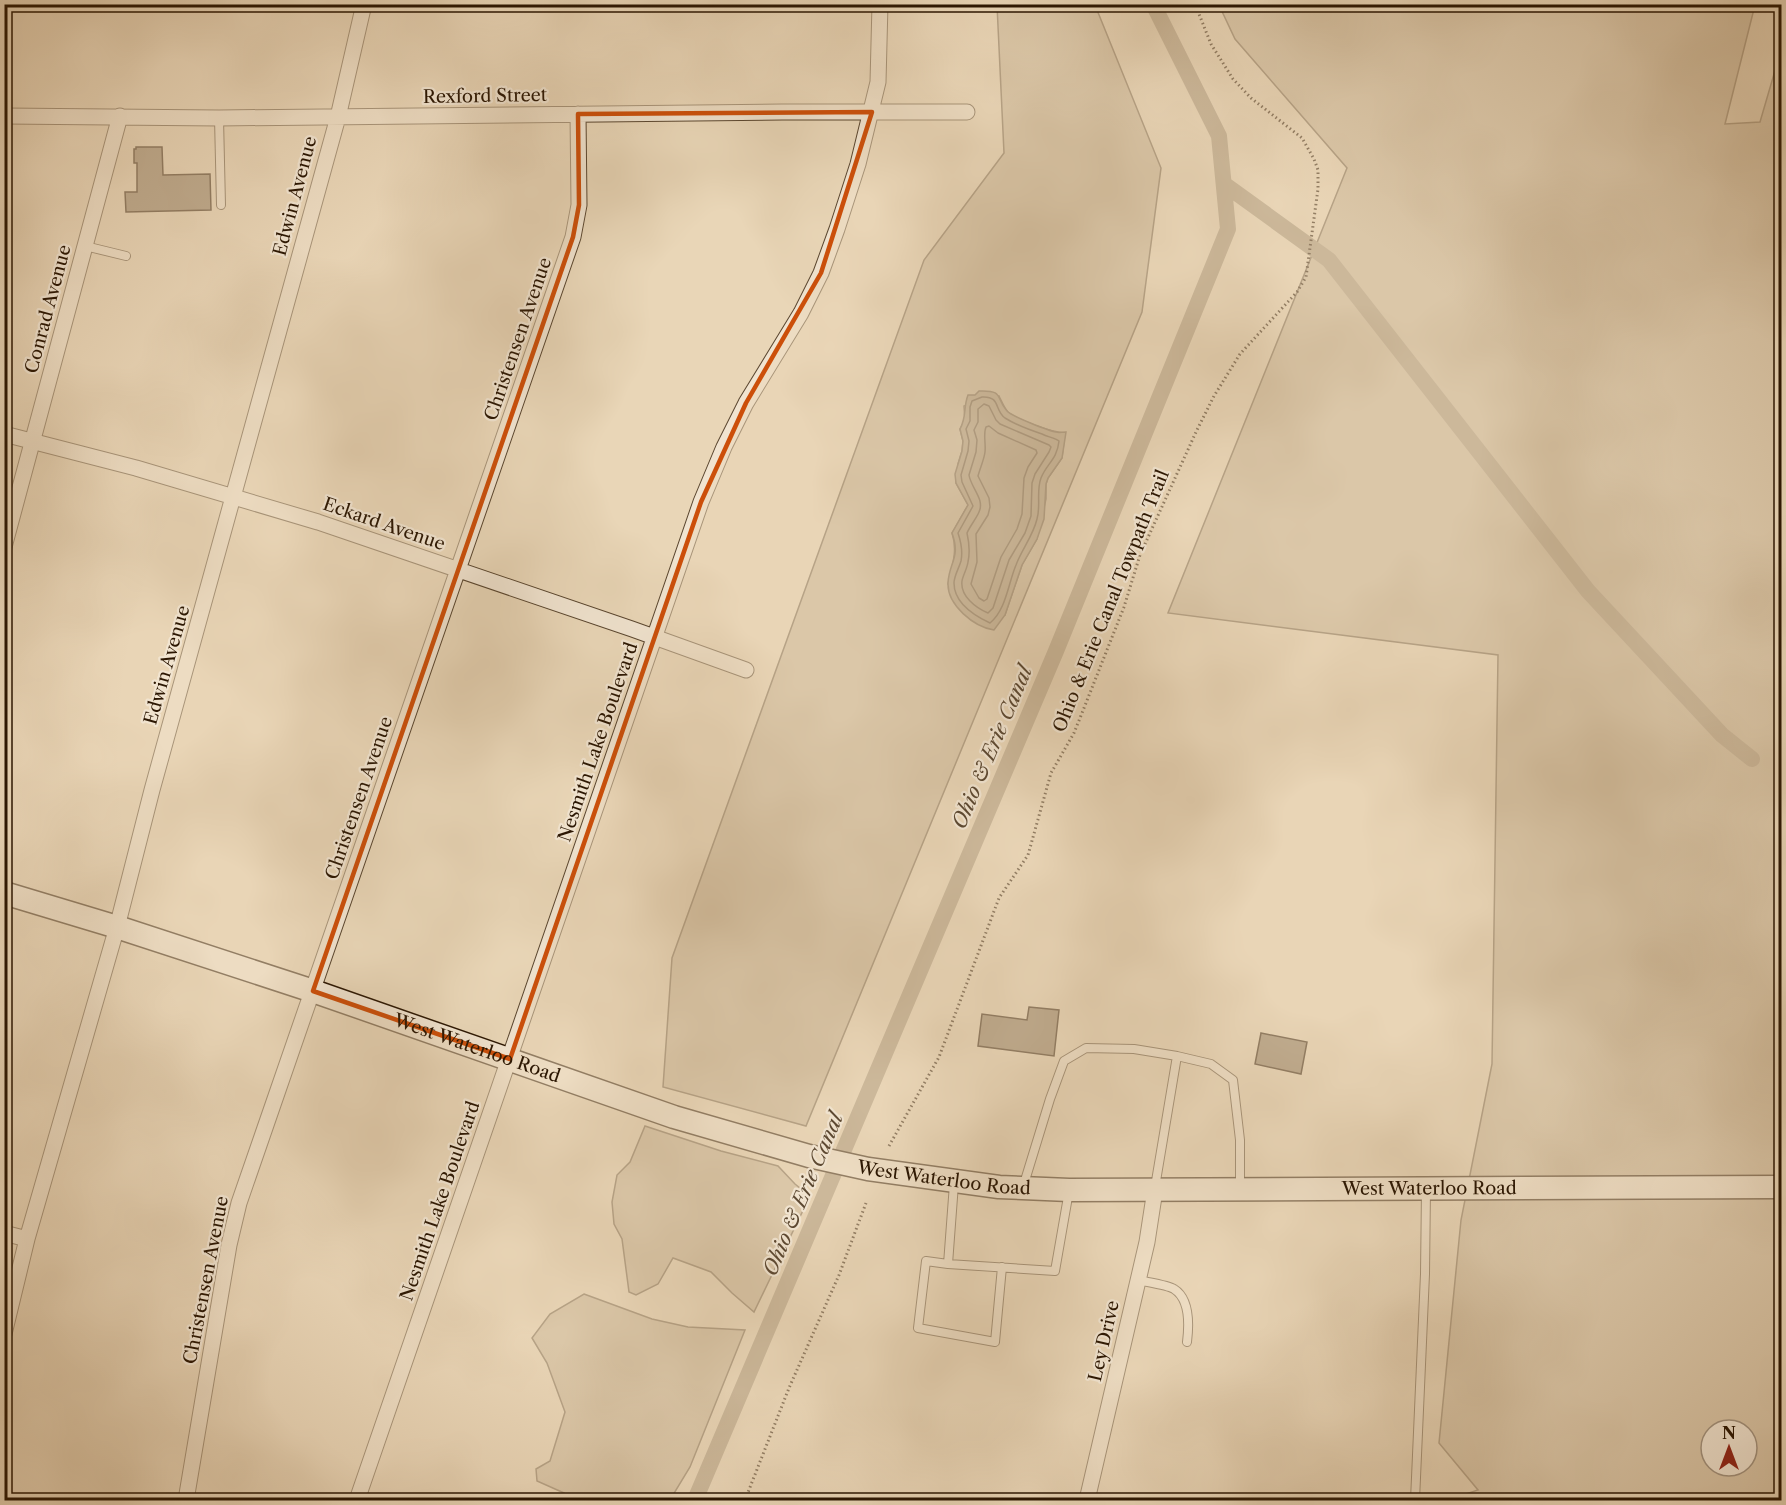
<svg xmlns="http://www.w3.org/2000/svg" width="1786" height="1505" viewBox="0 0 1786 1505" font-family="'Libre Caslon Text',serif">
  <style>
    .green { fill: #c9b598; stroke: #7a664d; stroke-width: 1.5; fill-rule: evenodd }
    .water { fill: #a89579; stroke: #766249; stroke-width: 1.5 }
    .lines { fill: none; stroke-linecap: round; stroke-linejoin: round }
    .shore { stroke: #6a563e; stroke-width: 1.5 }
    .canal { stroke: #a89579; stroke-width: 16 }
    .building { fill: #8e7a60; stroke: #2b1602; stroke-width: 1.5 }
    .lane-casing { stroke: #5a462f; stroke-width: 10 }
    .street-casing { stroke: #5a462f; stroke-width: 17 }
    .secondary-casing { stroke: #2b1602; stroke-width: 25 }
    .path { stroke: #2b1602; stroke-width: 3; stroke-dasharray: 1.5 3; stroke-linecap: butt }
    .lane { stroke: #f1e4d0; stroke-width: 8 }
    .street { stroke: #f1e4d0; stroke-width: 15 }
    .secondary { stroke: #f1e4d0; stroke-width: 22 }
    .marked { fill: none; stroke: #cc4f0a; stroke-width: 4.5; stroke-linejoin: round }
    .labels { text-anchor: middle; stroke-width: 4.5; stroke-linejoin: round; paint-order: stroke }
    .street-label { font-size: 18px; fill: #2b1602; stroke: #f1e4d0 }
    .water-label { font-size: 20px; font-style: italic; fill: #5d4932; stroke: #f1e4d0 }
  </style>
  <rect width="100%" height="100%" fill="#e9d6b7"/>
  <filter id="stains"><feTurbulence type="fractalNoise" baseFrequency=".00333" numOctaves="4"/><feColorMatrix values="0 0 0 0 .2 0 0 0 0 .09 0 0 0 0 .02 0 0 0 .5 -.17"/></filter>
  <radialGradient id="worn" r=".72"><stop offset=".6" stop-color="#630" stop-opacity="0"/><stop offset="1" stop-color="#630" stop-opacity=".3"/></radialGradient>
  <path class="green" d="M997 5H1095L1161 168 1142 312 806 1126 663 1087 672 958 924 260 1004 153ZM999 396C1002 402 1005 410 1009 413 1021 421 1051 432 1065 433L1062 458 1048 478 1046 484V499L1037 539 1022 565 1005 615 948 584C952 566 958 551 952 533L968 505 956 483 958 464 962 451 963 441 960 429 965 420 964 406Z
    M1219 5H1755L1725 124 1760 122 1781 50V1500H1448L1478 1490 1439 1443 1461 1220 1492 1064 1498 655 1168 613 1347 168 1235 39ZM1711 1430H1747V1466H1711Z
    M645 1126 721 1151 778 1166 795 1184 810 1196 754 1312 732 1293 711 1272 673 1258 658 1284 636 1295 629 1292 622 1239 614 1224 612 1202 617 1175 630 1162Z
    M584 1294 652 1319 688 1327 745 1330 690 1467 670 1500H572L564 1493 537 1481 536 1469 550 1461 565 1412 547 1363 532 1338 550 1314Z"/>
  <path class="water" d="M979 391C1005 390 995 398 1007 411 1011 416 1049 431 1056 432 1059 433 1062 432 1066 432L1062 458 1048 478 1046 484 1044 519 1037 539 1022 565 1005 615 994 630C974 627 947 605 948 583 949 562 961 558 952 533L968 505 956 483 955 474 962 451 963 441 960 429C967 416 963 408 968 395H975Z"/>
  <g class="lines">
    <path class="shore" d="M982 397C1001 396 994 410 1005 418 1016 425 1030 430 1042 434 1048 437 1055 438 1059 441 1057 460 1047 463 1041 478 1036 491 1041 506 1037 519 1033 536 1022 549 1016 565 1008 584 1006 610 990 623 975 616 954 603 954 583 954 576 959 568 961 561 963 551 961 542 958 533L973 506 962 482 961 475 968 451 969 441 966 429 970 421V407L972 401Z
      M984 404 989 406 996 420 1000 424 1049 445 1051 447 1049 452 1035 474 1032 483 1031 516 1025 533 1009 560 993 608 988 613C976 608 960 596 962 581 963 575 967 569 968 562 970 553 969 542 967 533 970 526 976 519 979 512 985 499 971 488 969 475L976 452 977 440 974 430 978 422V409Z
      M989 426 998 433 1036 450 1037 453 1028 467 1024 478 1022 514 1017 529 1001 557 987 599 984 601 979 598 971 584 977 562 976 534 988 515 990 507 989 498 978 476C980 468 984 460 985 452 986 443 983 434 986 427Z"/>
    <path class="canal" d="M1224 184 1329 260 1588 591 1722 735 1752 759
      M695 1500 1056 651 1228 229 1219 136 1153 4"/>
  </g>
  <path class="building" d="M136 147H162L163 175 210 174 211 210 126 212 125 192H137V163H134V149H136Z
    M1029 1007 1059 1010 1054 1056 978 1046 982 1014 1027 1020Z
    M1261 1033 1307 1042 1301 1074 1255 1064Z"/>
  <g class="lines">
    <g class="lane-casing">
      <path id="lane" d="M219 118 221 205
        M85 246 126 256
        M954 1184 948 1264 1055 1271 1069 1191
        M1023 1187 1050 1099 1064 1061 1086 1048 1134 1049 1177 1056 1211 1064 1233 1080 1240 1140V1188
        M1155 1187 1177 1056
        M948 1264 926 1261 918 1328 995 1342 1002 1267
        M1138 1280C1146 1282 1168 1285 1174 1289 1190 1299 1189 1326 1187 1342
        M1415 1500 1425 1274 1426 1190"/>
    </g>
    <g class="street-casing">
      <path id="street" d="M4 116 219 118 782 112H967
        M4 434 136 468 318 522 632 629 746 670
        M4 547 120 116
        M4 1233 27 1239
        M4 1334 27 1239 117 927 152 790 338 117 364 4
        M4 1499 8 1500
        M186 1500 229 1245 239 1203 573 237 579 205 578 114
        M357 1500 701 502 724 447 746 403 801 313 821 273 837 229 858 164 878 82 880 4
        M1087 1500 1147 1242 1155 1190"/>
    </g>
    <g class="secondary-casing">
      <g id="secondary">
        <path id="s1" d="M4 893 117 927 313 991 674 1117 809 1156 868 1169 999 1187 1069 1190 1782 1187"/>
      </g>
    </g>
    <path class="path" d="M889 1146 939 1057 999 898 1028 855 1051 773 1074 733 1082 713 1124 607 1140 555 1196 432 1214 396 1240 354 1297 292 1306 277 1318 189V170L1314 159 1302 138 1251 98 1233 79 1211 44 1195 4
      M745 1500 789 1388 839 1275 866 1203"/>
    <use href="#lane" class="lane"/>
    <use href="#street" class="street"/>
    <use href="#secondary" class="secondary"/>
  </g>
  <path d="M0 0H1786V1505H0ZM872 112 821 273 746 403 701 502 510 1059 313 991 573 237 579 205 578 114Z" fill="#e9d6b7" fill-opacity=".55" fill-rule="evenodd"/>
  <path class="marked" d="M872 112 821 273 746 403 701 502 510 1059 313 991 573 237 579 205 578 114Z"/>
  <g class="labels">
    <g class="street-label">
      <text transform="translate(485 96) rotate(-1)" y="6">Rexford Street</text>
      <text transform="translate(295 196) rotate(-75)" y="6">Edwin Avenue</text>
      <text transform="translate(48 309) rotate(-75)" y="6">Conrad Avenue</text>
      <text transform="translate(518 339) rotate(-71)" y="6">Christensen Avenue</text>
      <text transform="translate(384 524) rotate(19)" y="6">Eckard Avenue</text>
      <text transform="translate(1111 601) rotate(-68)" y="6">Ohio &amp; Erie Canal Towpath Trail</text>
      <text transform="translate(167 665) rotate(-74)" y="6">Edwin Avenue</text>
      <text transform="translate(598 742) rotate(-71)" y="6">Nesmith Lake Boulevard</text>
      <text transform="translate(359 798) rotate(-71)" y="6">Christensen Avenue</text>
      <text dy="6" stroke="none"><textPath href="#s1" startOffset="498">West Waterloo Road</textPath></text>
      <text dy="6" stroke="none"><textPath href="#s1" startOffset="984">West Waterloo Road</textPath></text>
      <text dy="6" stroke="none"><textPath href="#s1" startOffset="1470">West Waterloo Road</textPath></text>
      <text transform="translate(440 1201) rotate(-71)" y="6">Nesmith Lake Boulevard</text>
      <text transform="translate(206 1280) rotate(-79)" y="6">Christensen Avenue</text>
      <text transform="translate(1104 1341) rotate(-77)" y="6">Ley Drive</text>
    </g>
    <g class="water-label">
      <text transform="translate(992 747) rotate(-67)" y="7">Ohio &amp; Erie Canal</text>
      <text transform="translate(803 1194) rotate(-67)" y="7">Ohio &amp; Erie Canal</text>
    </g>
  </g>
  <rect width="1786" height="1505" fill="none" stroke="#e9d6b7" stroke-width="24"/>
  <rect x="6" y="6" width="1774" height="1493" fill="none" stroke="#2b1602" stroke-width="3"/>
  <rect x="12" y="12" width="1762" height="1481" fill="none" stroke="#2b1602" stroke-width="1.5"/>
  <g transform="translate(1729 1448)"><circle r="28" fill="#f1e4d0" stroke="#a2927e" stroke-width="1.5"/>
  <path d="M0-4.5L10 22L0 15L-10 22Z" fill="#8f2418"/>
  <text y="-9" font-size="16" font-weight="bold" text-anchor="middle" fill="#2b1602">N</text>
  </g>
  <rect width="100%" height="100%" filter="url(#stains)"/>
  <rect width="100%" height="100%" fill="url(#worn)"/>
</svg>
